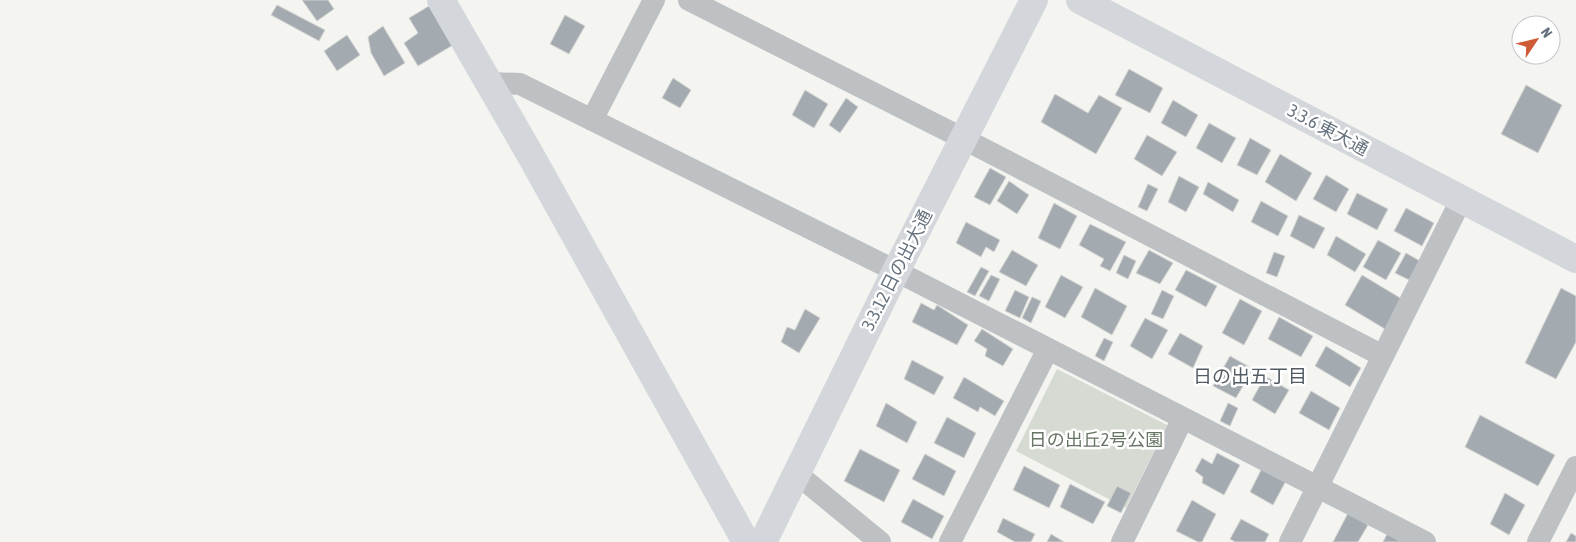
<svg xmlns="http://www.w3.org/2000/svg" width="1576" height="542" viewBox="0 0 1576 542" font-family="'Asap Condensed','Noto Sans JP',sans-serif">
  <style>
    .green { fill: #d5dad2 }
    .building { fill: #a4abb0; stroke: #d5d5d3 }
    .lines { fill: none; stroke-linecap: round; stroke-linejoin: round }
    .street { stroke: #bdc1c4; stroke-width: 22 }
    .secondary { stroke: #d3d7db; stroke-width: 28 }
    .labels { text-anchor: middle; stroke-width: 5; stroke-linejoin: round; paint-order: stroke }
    .street-label { font-size: 18px; fill: #66737e; stroke: #fff }
    .park-label { font-size: 18px; fill: #677664; stroke: #fff }
    .neighbourhood-label { font-size: 19px; fill: #535c64; stroke: #fff }
  </style>
  <rect width="100%" height="100%" fill="#f4f4f0"/>
  <path class="green" d="M1057 369 1167 425 1126 508 1016 451Z"/>
  <path class="building" d="M302 0H328L334 9 317 21Z
    M277 5 325 30 319 41 271 15Z
    M429 6 453 45 418 66 404 43 418 33 409 18Z
    M565 15 585 26 569 54 550 44Z
    M383 26 405 63 384 76 371 53 368 37Z
    M347 35 360 55 337 71 324 51Z
    M1129 69 1163 88 1150 113 1115 95Z
    M673 78 691 90 680 108 662 98Z
    M1526 85 1562 105 1538 153 1501 134Z
    M805 90 828 104 814 128 792 115Z
    M1055 94 1088 113 1099 95 1122 108 1096 154 1041 122Z
    M846 98 858 107 840 133 829 125Z
    M1173 100 1198 115 1186 137 1161 123Z
    M1209 123 1236 138 1222 163 1196 148Z
    M1147 135 1177 152 1162 176 1134 159Z
    M1250 138 1271 150 1257 175 1237 165Z
    M1280 154 1312 173 1296 201 1265 182Z
    M990 168 1006 177 990 205 974 197Z
    M1326 175 1349 189 1336 212 1313 199Z
    M1179 176 1199 187 1186 212 1168 202Z
    M1009 181 1029 195 1017 214 997 201Z
    M1208 182 1239 200 1233 212 1203 194Z
    M1148 184 1158 189 1147 211 1138 207Z
    M1357 193 1388 209 1377 230 1347 214Z
    M1261 201 1288 216 1278 236 1251 222Z
    M1054 203 1077 216 1060 249 1038 238Z
    M1406 208 1434 223 1422 246 1394 231Z
    M1299 215 1325 228 1314 249 1290 236Z
    M966 222 1000 240 994 252 986 247 981 257 956 243Z
    M1090 224 1126 242 1110 271 1100 266 1104 259 1079 245Z
    M1336 236 1366 254 1355 272 1327 255Z
    M1378 240 1401 253 1386 280 1363 267Z
    M1012 250 1038 265 1026 286 999 272Z
    M1149 250 1173 263 1160 284 1136 273Z
    M1274 252 1285 256 1277 277 1266 273Z
    M1406 253 1420 261 1409 280 1395 273Z
    M1124 255 1136 261 1128 279 1116 273Z
    M981 267 989 271 975 296 967 292Z
    M1186 270 1217 286 1206 307 1175 290Z
    M991 275 1000 279 989 301 979 296Z
    M1061 275 1083 287 1065 318 1045 307Z
    M1362 275 1402 299 1385 329 1345 305Z
    M1095 288 1127 306 1112 335 1081 317Z
    M1561 288 1576 296V342L1556 379 1525 363Z
    M1015 290 1029 297 1020 318 1005 311Z
    M1162 290 1174 296 1163 319 1151 314Z
    M1032 297 1041 301 1031 323 1022 318Z
    M1240 299 1262 311 1244 345 1222 333Z
    M921 303 934 310 937 305 968 325 957 345 912 322Z
    M805 309 820 318 799 353 781 342 787 327 795 330Z
    M1279 317 1313 336 1301 357 1268 339Z
    M1145 318 1168 330 1152 359 1130 346Z
    M982 329 1013 349 1003 366 985 356 987 349 974 341Z
    M1180 333 1203 346 1193 368 1168 354Z
    M1104 338 1113 342 1104 361 1095 356Z
    M1326 346 1361 368 1350 387 1315 366Z
    M1230 356 1253 369 1236 398 1213 386Z
    M912 360 944 377 934 395 904 379Z
    M1265 376 1289 390 1275 414 1252 400Z
    M964 377 1004 401 995 416 980 407 978 412 953 398Z
    M1311 391 1340 408 1329 430 1299 413Z
    M886 403 917 422 907 443 876 426Z
    M1228 403 1238 408 1230 426 1220 421Z
    M1480 415 1555 455 1538 486 1465 447Z
    M947 417 976 433 964 458 934 443Z
    M860 449 900 470 884 502 844 481Z
    M1217 453 1240 465 1224 495 1202 483 1203 477 1195 471 1202 458 1212 464Z
    M925 454 956 471 944 496 912 479Z
    M1024 466 1060 485 1049 508 1013 490Z
    M1263 466 1287 479 1273 505 1250 492Z
    M1070 484 1105 502 1093 524 1060 507Z
    M1117 486 1131 493 1121 513 1107 506Z
    M1505 493 1525 505 1509 535 1490 524Z
    M913 499 944 516 932 539 901 522Z
    M1192 500 1216 514 1202 542H1198L1176 531Z
    M1348 513 1368 525 1358 542H1333Z
    M1003 518 1035 534 1031 542H1015L997 532Z
    M1241 519 1269 534 1265 542H1235L1230 539Z
    M1571 533 1576 536V542H1566Z
    M1051 534 1064 542H1047Z
    M1387 534 1402 542H1383Z"/>
  <g class="lines">
    <path class="street" d="M689 0 964 139 1383 356
      M489 83 520 84 896 271 1425 542
      M592 120 654 0
      M797 474 880 542
      M950 542 1048 349
      M1122 542 1183 418
      M1290 542 1461 200
      M1538 542 1576 467"/>
    <path class="secondary" d="M441 0 531 156 746 542
      M1080 0 1576 259
      M763 542 896 271 1034 0"/>
  </g>
  <g class="labels">
    <g class="street-label">
      <text transform="translate(1328 130) rotate(28)" y="6">3.3.6 東大通</text>
      <text transform="translate(897 270) rotate(-63)" y="6">3.3.12 日の出大通</text>
    </g>
    <g class="park-label">
      <text x="1096" y="446">日の出丘2号公園</text>
    </g>
    <g class="neighbourhood-label">
      <text x="1250" y="383">日の出五丁目</text>
    </g>
  </g>
  <g transform="translate(1536 40) rotate(55)"><circle r="24" fill="#ffffff" stroke="#c2c7cb"/>
  <path d="M0-4L9 19L0 12L-9 19Z" fill="#ce5b36"/>
  <text y="-8" font-size="14" font-weight="bold" text-anchor="middle" fill="#66737e">N</text>
  </g>
</svg>
